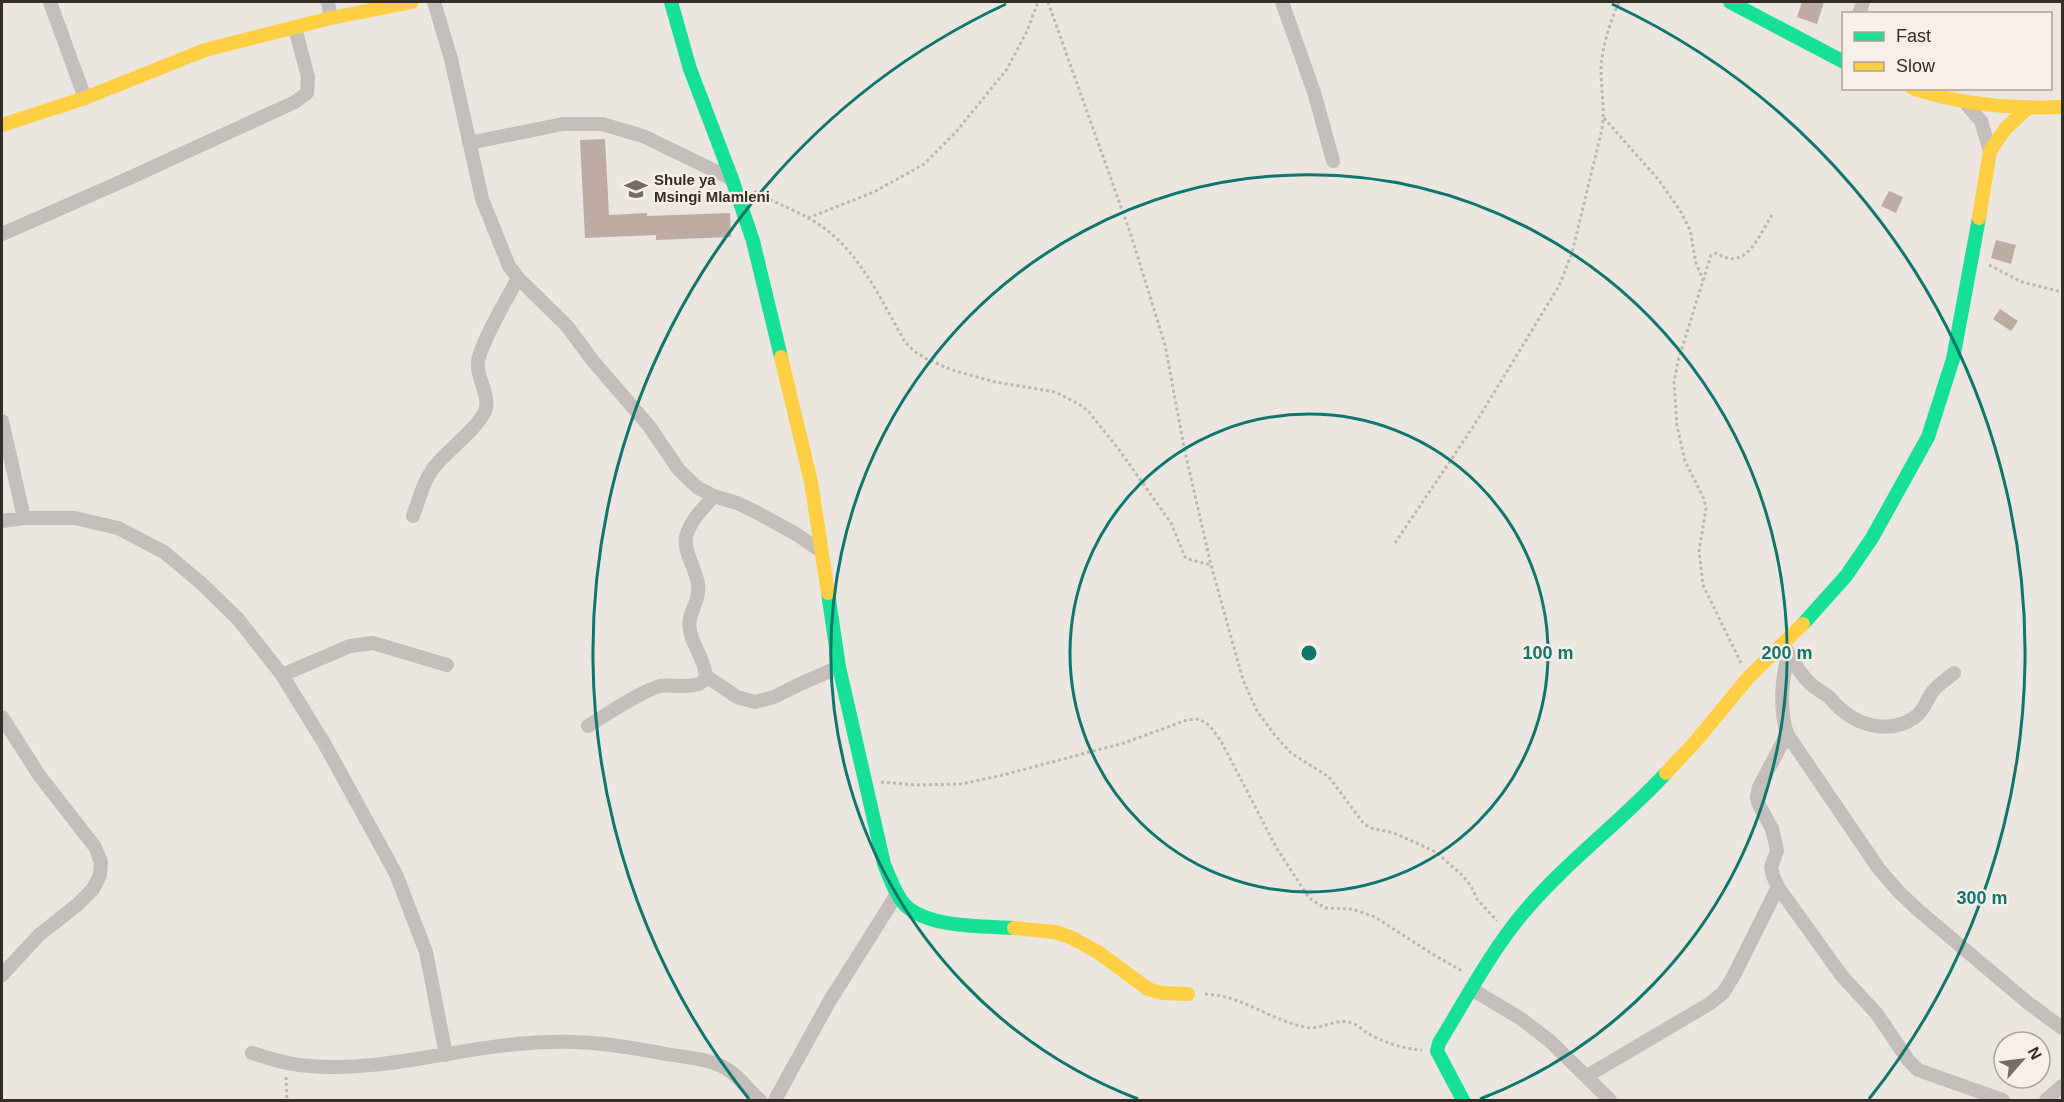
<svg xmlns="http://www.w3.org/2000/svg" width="2064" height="1102" viewBox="0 0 2064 1102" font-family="Arial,sans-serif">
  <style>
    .building { fill: #beaba4 }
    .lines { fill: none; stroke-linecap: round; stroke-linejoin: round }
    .path { stroke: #bdb7b3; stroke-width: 3; stroke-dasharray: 3 3; stroke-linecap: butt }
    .street { stroke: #c4beba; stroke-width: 14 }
    .fast { stroke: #16e098; stroke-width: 14 }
    .slow { stroke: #ffcf43; stroke-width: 14 }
    .ring { fill: none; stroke: #0f766e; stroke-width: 3 }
    .labels { text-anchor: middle; stroke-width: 4.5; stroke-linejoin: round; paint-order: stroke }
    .poi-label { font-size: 15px; font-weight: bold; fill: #352c28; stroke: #f8f0e8; text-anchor: start }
    .centre { fill: #0f766e; stroke: #f8f0e8; stroke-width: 3 }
    .ring-label { font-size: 18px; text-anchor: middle; font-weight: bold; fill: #0f766e; stroke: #f8f0e8; stroke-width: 4.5; stroke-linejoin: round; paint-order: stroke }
  </style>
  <rect width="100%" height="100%" fill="#ece6e0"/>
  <path class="building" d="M1802 2H1824L1817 24 1797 17Z
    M605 139 609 215 647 213V216L730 213 731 237 656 240V235L585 238 580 140Z
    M1889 191 1903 197 1896 213 1881 206Z
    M1996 240 2016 245 2011 264 1991 258Z
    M2000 309 2018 321 2011 331 1993 319Z"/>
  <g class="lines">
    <path class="path" d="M1048 2 1131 235 1165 345 1185 452 1211 565 1243 680 1257 711 1274 734 1291 753 1329 777 1364 824 1371 828 1394 833 1436 852 1463 876 1471 886 1477 899 1497 921
      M1604 118 1658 179 1681 212 1690 230 1696 263 1704 282
      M754 191C776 204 800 211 821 226 860 252 882 302 905 342L914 351 925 358 952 370 995 382 1055 392 1079 404 1089 412 1120 451 1171 523 1185 557 1188 559 1211 565
      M808 218 874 192 924 164 956 132 1007 69 1027 31 1038 2
      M1989 265 2022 282 2062 292
      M1395 543 1473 427 1559 286 1572 253 1602 129C1605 109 1601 89 1601 69 1602 47 1610 22 1619 2
      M1741 663 1703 585 1699 551 1706 509 1704 499 1685 461 1677 426 1674 382 1678 361 1711 255 1717 253C1746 273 1759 235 1772 215
      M881 782 917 785 961 784 999 776 1124 743 1187 720 1199 719 1209 725 1221 741 1276 847 1309 898 1325 908 1352 909 1375 917 1434 955 1464 972
      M1205 994C1241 995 1270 1020 1305 1027 1322 1031 1337 1016 1354 1024 1359 1026 1364 1031 1369 1034 1385 1043 1404 1049 1422 1050
      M286 1077 287 1100"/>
    <path class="street" d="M50 2 85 98
      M328 2 331 18
      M434 2 451 59 482 199 509 266 518 278 567 326 593 361 649 426 679 470 698 488 714 496 737 503 754 511 796 534 821 551
      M1282 2 1314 92 1333 161
      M1859 14 1863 2
      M1967 105 1981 121 1990 151
      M469 143 563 124H602L643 136 732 179
      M2 234 125 180 295 102 307 93 308 77 295 28
      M2 421 24 518
      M413 516C419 499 424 480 435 466 448 450 477 429 485 411 491 396 476 378 478 362 480 344 508 297 518 278
      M2 521 24 518H75L118 528 164 552 201 583 238 619 282 675 324 743 396 874 426 952 446 1055
      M1786 649C1794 663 1801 676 1813 686 1818 690 1824 693 1829 697 1833 701 1837 706 1842 710 1862 728 1893 733 1915 717 1924 711 1926 700 1933 691 1939 684 1947 679 1954 673
      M1788 653C1782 681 1779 706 1787 734L1879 869 1899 892 1918 910 2027 1002 2062 1028
      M282 675 350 646 373 643 447 665
      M706 676 737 697 755 702 774 697 798 685 839 667
      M2 717 39 775 95 847 101 862 100 875 93 889 77 905 39 935 2 975
      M588 726C606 715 641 691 660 686 671 684 697 690 704 680 710 672 695 647 692 638 683 613 700 608 698 585 697 570 683 552 686 537 689 522 704 507 714 496
      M1787 734 1759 787 1757 797 1758 803 1772 829 1775 841 1777 851 1771 867 1773 876 1778 887 1842 976 1877 1014 1908 1060 1918 1070 2003 1100
      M1473 990 1520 1018 1550 1041 1610 1100
      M252 1053C271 1059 290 1065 310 1066 380 1072 448 1050 517 1044 571 1038 614 1044 666 1054 687 1058 713 1058 731 1072 742 1080 750 1092 760 1100
      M1587 1076 1709 1004 1723 993 1733 977 1778 887
      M775 1100 829 1002 897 894
      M2046 1100 2062 1086"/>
    <path class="fast" d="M671 2 690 69 732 179 753 241 781 357
      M1730 2 1844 62
      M828 593 839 667 884 864C890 878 895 894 905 905 928 928 983 926 1014 928
      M1803 624 1846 576 1872 538 1928 437 1953 359 1979 218
      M1463 1100 1437 1051 1439 1043C1466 999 1491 951 1524 912 1567 861 1621 822 1666 773"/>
    <path class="slow" d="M1912 88C1961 105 2010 109 2062 107
      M2 125 85 98 205 50 331 18 412 2
      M1979 218 1990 151 2006 128 2027 109
      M781 357 811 482 828 593
      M1666 773 1696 741 1748 678 1803 624
      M1014 928 1055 932 1070 937 1098 952 1148 989 1162 993 1188 994"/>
  </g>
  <g class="ring">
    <circle cx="1309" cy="653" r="239"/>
    <path d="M1138 1099A478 478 0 1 1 1480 1099"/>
    <path d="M749 1099A716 716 0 0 1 1006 4M1612 4A716 716 0 0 1 1869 1099"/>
  </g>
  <defs>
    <g id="school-bare" transform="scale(1.8)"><path d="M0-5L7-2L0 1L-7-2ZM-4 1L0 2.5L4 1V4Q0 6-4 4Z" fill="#756d68" stroke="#f8f0e8" stroke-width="2.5" paint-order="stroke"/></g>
  </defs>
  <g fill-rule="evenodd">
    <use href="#school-bare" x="636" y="189"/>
  </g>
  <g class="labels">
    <g class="poi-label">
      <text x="654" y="185">Shule ya<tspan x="654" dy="17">Msingi Mlamleni</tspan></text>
    </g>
  </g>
  <circle cx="1309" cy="653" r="9" class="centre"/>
  <g class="ring-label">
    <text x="1548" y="659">100 m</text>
    <text x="1787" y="659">200 m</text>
    <text x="1982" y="904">300 m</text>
  </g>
  <rect width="2064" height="1102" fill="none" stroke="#352c28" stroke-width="6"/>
  <rect x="1842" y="12" width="210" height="78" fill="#f8f0e8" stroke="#aaa29b" stroke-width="1.5"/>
  <rect x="1854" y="32" width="30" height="9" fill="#16e098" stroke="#aaa29b" stroke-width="1.5"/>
  <text x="1896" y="42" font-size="18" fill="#352c28">Fast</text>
  <rect x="1854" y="62" width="30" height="9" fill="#ffcf43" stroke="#aaa29b" stroke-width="1.5"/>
  <text x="1896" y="72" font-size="18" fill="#352c28">Slow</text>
  <g transform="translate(2022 1060) rotate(62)"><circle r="28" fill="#f8f0e8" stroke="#aaa29b" stroke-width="1.5"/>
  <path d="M0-4.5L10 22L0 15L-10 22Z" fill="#756d68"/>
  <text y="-9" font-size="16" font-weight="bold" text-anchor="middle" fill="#352c28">N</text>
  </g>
</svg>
